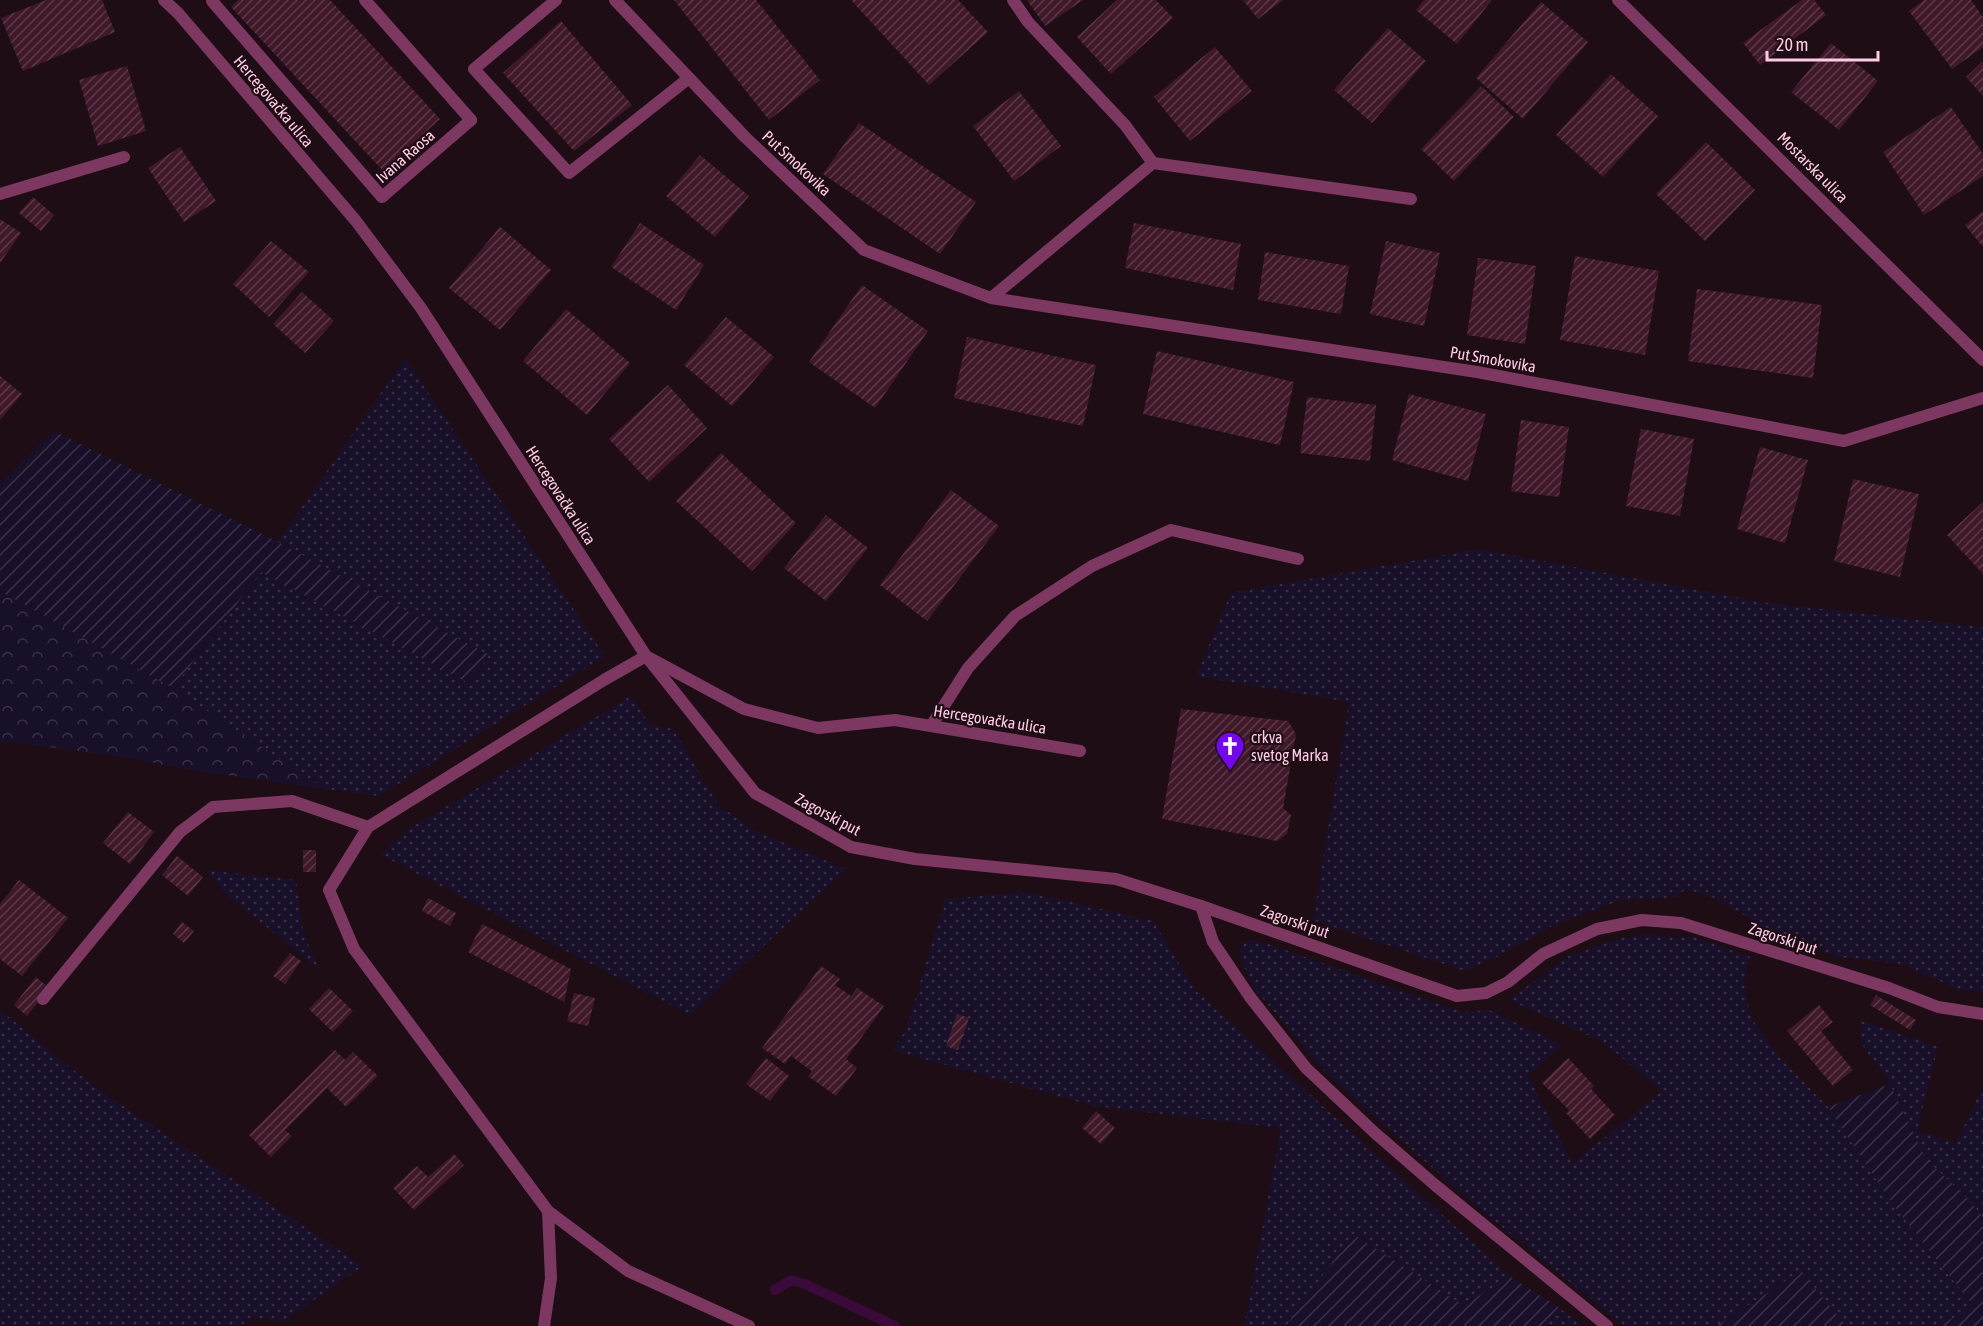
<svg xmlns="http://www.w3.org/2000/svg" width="1983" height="1326" viewBox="0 0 1983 1326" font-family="'Asap Condensed',sans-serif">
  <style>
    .grass { fill: url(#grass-dots) }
    .forest { fill: url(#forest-crowns) }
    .garden { fill: url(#garden-furrows) }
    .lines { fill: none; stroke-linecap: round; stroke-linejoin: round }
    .stream { stroke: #3a0a3a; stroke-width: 10 }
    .building { fill: url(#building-hatch) }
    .lane { stroke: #7d3861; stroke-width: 12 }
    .street { stroke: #7d3861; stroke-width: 12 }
    .labels { text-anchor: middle; stroke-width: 4.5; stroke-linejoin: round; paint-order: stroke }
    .street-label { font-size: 16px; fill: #fecbe5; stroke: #1f0d15 }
    .poi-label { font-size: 16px; fill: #fecbe5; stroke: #1f0d15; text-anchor: start }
  </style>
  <defs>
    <pattern id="grass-dots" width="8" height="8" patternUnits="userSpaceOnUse" patternTransform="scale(1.5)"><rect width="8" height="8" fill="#181028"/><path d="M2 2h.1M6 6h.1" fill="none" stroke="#3b3147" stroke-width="1.8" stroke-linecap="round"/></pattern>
    <pattern id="forest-crowns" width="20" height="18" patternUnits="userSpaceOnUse" patternTransform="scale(1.5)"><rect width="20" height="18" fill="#181028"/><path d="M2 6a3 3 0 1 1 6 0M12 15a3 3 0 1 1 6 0" fill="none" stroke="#3b3147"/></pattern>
    <pattern id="garden-furrows" width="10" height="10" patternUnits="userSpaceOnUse" patternTransform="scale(1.5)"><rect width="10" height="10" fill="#181028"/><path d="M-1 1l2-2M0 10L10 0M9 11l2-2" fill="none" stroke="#3b3147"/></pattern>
    <pattern id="building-hatch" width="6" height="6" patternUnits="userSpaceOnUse" patternTransform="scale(1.5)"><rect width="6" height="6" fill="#3f1929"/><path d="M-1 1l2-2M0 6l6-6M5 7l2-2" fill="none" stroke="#5c3948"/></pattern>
  </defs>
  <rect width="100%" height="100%" fill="#1f0d15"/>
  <path class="grass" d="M405 358 605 656 379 796 325 789 173 688 261 572 470 684 488 655 278 542Z
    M1479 549 1761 602 1983 627V991L1960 990 1902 964 1838 957 1768 929 1714 898 1686 889 1675 897 1618 901 1552 926 1499 956 1465 971 1313 920 1349 702 1196 676 1231 593Z
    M631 696 650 725 673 729 719 806 758 832 846 869 690 1015 381 855 407 830Z
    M205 870 296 880 303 932 319 969 228 896Z
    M1026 892 1153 921 1196 991 1511 1277 1463 1305 1353 1234 1286 1326H1244L1281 1128 1094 1106 892 1050 906 1030 945 899Z
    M1646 935 1698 938 1750 957 1744 981 1751 1018 1783 1061 1828 1107 1894 1206 1973 1305 1940 1326H1846L1800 1271 1717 1326H1624L1464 1196 1324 1071 1253 987 1240 956 1241 948 1244 944 1252 940 1265 943 1462 1012 1489 1010 1562 1045 1528 1075 1572 1164 1662 1091 1603 1042 1509 1000 1568 956 1621 938Z
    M0 1010 96 1088 363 1266 282 1322 251 1317 241 1326H0Z
    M1860 1020 1938 1047 1917 1131 1956 1143 1979 1095 1983 1089V1217L1971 1202 1926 1159 1890 1084 1861 1043Z
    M1560 1308 1582 1326H1545Z"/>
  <path class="forest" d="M0 591 173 688 325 789 191 770 117 756 0 741Z"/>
  <path class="garden" d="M54 431 278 542 489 655 470 684 261 572 173 688 0 591V484Z
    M1890 1084 1926 1159 1971 1202 1983 1217V1326H1940L1973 1305 1894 1206 1828 1107Z
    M1353 1234 1463 1305 1511 1277 1560 1308 1545 1326H1286Z
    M1801 1271 1846 1326H1717Z"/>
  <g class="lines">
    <path class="stream" d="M775 1290 791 1280 805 1284 895 1326"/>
  </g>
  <path class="building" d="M46 0H102L115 32 23 71 1 18Z
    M238 0H330L440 119 383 171 231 7Z
    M674 0H756L820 80 769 120Z
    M851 0H958L988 32 929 85Z
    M1027 0H1083L1045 26Z
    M1117 0H1156L1173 18 1111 74 1077 37Z
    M1243 0H1283L1258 19Z
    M1424 0H1492L1457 44 1416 10Z
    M1802 0H1814L1826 15 1760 65 1743 43Z
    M1924 0H1971L1983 17V47L1952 69 1909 11Z
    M1541 2 1588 42 1523 119 1476 78Z
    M561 21 632 105 574 151 503 73Z
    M1388 28 1426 61 1372 123 1334 90Z
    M1831 43 1878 81 1839 130 1791 92Z
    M1215 47 1252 91 1190 141 1154 97Z
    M1983 61V96L1966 77Z
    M127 66 146 131 98 146 79 80Z
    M1611 74 1658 116 1603 177 1556 135Z
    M1481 86 1514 117 1454 181 1421 149Z
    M1019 91 1061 146 1014 181 973 126Z
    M1951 107 1983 154V176L1924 215 1883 152Z
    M859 123 976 202 940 254 823 174Z
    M1706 142 1755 190 1705 241 1656 194Z
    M180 147 216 201 184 222 148 168Z
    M700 155 749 196 715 237 666 196Z
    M33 197 54 215 41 231 19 213Z
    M1983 211V247L1965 225Z
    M0 219 21 233 0 263Z
    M640 223 704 265 676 310 611 267Z
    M1134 223 1241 244 1233 290 1125 268Z
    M500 227 551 270 500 330 449 288Z
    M271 241 309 272 269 317 233 284Z
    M1386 241 1440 253 1424 326 1370 314Z
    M1265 252 1349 266 1341 314 1258 300Z
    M1575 256 1659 271 1645 355 1560 340Z
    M1478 258 1536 266 1525 344 1467 335Z
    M862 285 928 331 875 408 809 362Z
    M1697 289 1822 305 1813 378 1688 361Z
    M302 292 334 321 305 353 273 324Z
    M566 309 630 363 587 415 523 361Z
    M726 317 774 357 732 406 684 365Z
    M967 337 1096 365 1083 426 954 398Z
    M1157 351 1294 382 1280 445 1143 414Z
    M0 376 22 394 0 420Z
    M668 385 707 428 649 482 609 439Z
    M1409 394 1486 414 1468 481 1392 460Z
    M1307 397 1376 405 1370 461 1300 453Z
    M1521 420 1569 427 1559 497 1511 491Z
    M1641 429 1694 439 1680 516 1626 506Z
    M1760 447 1808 460 1785 543 1737 529Z
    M721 453 796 523 752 571 676 501Z
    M1853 479 1919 494 1900 577 1834 561Z
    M951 490 999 526 927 621 880 585Z
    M1983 502V574L1947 535Z
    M826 515 868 548 826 601 784 568Z
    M1181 709 1288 721 1296 734 1283 808 1291 815 1287 834 1277 841 1162 819Z
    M128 812 154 832 130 864 103 843Z
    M303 850H316V872H303Z
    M177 856 203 877 188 896 162 875Z
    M19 880 68 918 22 976 0 959V904Z
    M428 898 456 913 450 926 422 911Z
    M182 922 194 931 184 943 173 934Z
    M482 924 571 969 564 1002 468 952Z
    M290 953 301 961 285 984 273 976Z
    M821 966 840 979 835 985 851 996 857 988 884 1006 846 1059 857 1068 836 1096 808 1076 812 1071 791 1056 785 1064 762 1048Z
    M36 977 49 988 27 1016 14 1005Z
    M329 988 353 1011 333 1032 309 1009Z
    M574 993 595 998 588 1026 567 1021Z
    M1876 995 1916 1020 1910 1030 1870 1005Z
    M1819 1005 1833 1022 1821 1031 1853 1070 1833 1086 1787 1031Z
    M957 1014 969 1018 958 1050 946 1046Z
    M335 1050 345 1060 353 1052 378 1076 346 1107 327 1088 285 1130 292 1136 271 1157 249 1135Z
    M766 1058 789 1076 770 1101 746 1084Z
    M1568 1058 1594 1086 1591 1089 1615 1115 1590 1139 1566 1113 1569 1110 1542 1083Z
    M1096 1111 1115 1128 1101 1144 1082 1128Z
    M454 1154 464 1165 414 1210 393 1188 417 1166 428 1177Z"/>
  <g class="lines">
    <path class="lane" d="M213 0 212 1 382 197 471 120
      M556 0 474 69 569 173 689 78
      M1013 0 1028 22 1125 125 1153 163
      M0 194 124 157
      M931 726 968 668 1015 616 1092 566 1171 530 1298 559
      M1201 906 1213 942 1250 997 1306 1068 1375 1133 1435 1185 1607 1326
      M43 999 180 832 213 807 292 801 368 827
      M548 1211 628 1271 749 1326
      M544 1326 551 1278 548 1211 354 949 329 890 368 827 604 680 646 656 744 709 818 728 895 720 1080 751"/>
    <path class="street" d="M164 0 178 13 356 221 421 308 646 656 755 793 851 847 915 859 1116 879 1201 906 1457 996 1486 993 1508 982 1543 954 1597 929 1642 920 1681 923 1889 988 1938 1007 1983 1014
      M365 0 471 120
      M615 0 745 137 864 250 991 298 1477 372 1844 441 1983 398
      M1618 0 1983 360
      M991 298 1153 163 1411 199"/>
  </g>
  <defs>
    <g id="church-pin" transform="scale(1.5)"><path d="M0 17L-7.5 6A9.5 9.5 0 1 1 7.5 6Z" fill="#7505f0" stroke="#1f0d15"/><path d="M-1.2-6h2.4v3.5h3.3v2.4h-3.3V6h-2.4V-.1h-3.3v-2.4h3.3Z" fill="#fff"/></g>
  </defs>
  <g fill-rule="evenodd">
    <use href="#church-pin" x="1230" y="746"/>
  </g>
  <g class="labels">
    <g class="street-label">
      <text transform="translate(274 101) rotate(50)" y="6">Hercegovačka ulica</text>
      <text transform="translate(405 156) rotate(-41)" y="6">Ivana Raosa</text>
      <text transform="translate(797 163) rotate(43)" y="6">Put Smokovika</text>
      <text transform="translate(1813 167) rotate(45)" y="6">Mostarska ulica</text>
      <text transform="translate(1493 359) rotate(10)" y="6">Put Smokovika</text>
      <text transform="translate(561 495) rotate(57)" y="6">Hercegovačka ulica</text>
      <text transform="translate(990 719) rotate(9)" y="6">Hercegovačka ulica</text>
      <text transform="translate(828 814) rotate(28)" y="6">Zagorski put</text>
      <text transform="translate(1295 921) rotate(19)" y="6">Zagorski put</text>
      <text transform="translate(1783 938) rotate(18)" y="6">Zagorski put</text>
    </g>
    <g class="poi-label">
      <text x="1251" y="743">crkva<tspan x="1251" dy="18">svetog Marka</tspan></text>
    </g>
  </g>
  <path d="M1767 51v9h111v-9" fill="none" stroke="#fecbe5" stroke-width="3"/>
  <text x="1776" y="51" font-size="18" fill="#fecbe5" stroke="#1f0d15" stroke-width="4.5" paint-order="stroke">20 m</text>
</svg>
